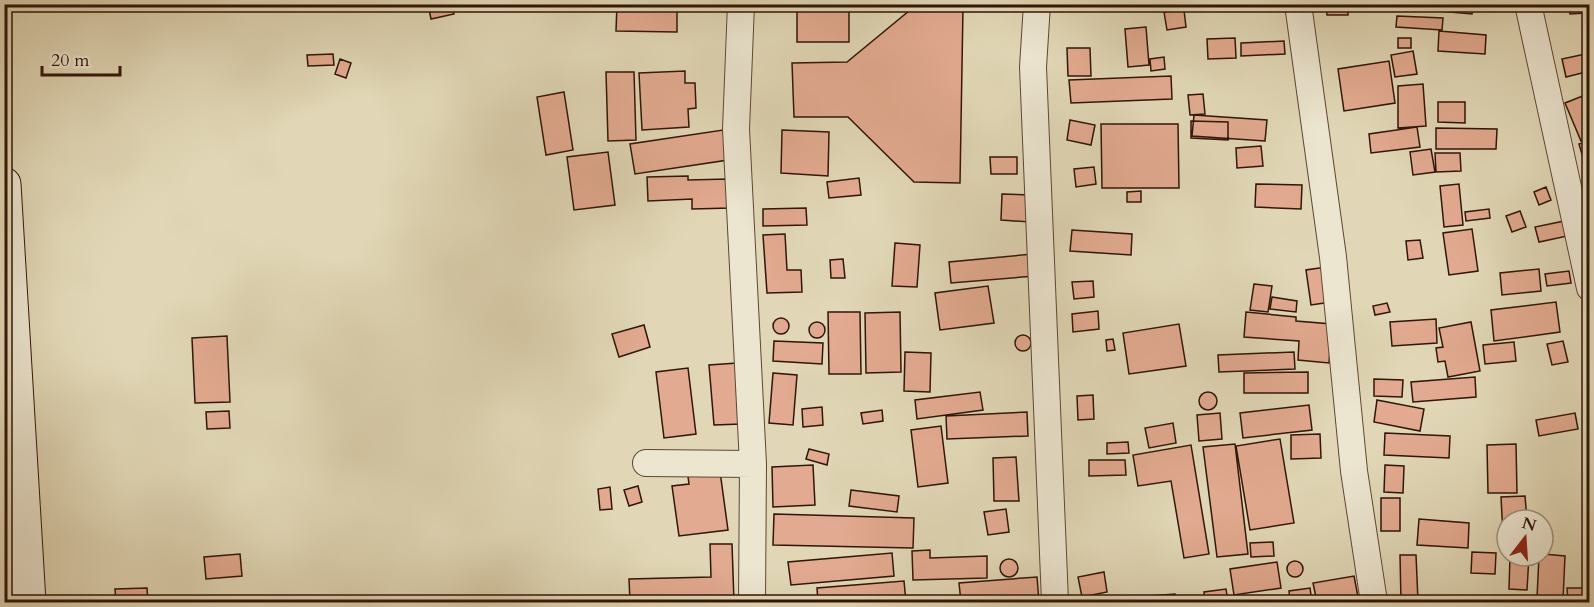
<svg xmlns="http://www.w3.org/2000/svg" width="1594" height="607" viewBox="0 0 1594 607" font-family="Cardo,serif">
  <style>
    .building { fill: #e2aa90; stroke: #311507; stroke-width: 1.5 }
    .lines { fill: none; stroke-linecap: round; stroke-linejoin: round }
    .street-casing { stroke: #5d4633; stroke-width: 28 }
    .secondary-casing { stroke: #311507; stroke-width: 35 }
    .street { stroke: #ece5d0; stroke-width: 26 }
    .secondary { stroke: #ece5d0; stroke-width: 33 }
  </style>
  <rect width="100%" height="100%" fill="#e1d7b6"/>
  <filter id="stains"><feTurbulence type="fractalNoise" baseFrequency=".00333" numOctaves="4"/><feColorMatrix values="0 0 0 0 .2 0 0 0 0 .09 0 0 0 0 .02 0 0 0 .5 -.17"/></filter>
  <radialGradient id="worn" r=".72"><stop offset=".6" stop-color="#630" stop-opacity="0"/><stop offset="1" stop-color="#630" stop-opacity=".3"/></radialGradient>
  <path class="building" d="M428 4H452L454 14 431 19Z
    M617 4H677V32L616 31Z
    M797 4H849V42H797Z
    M1326 4H1348V15H1327Z
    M1399 4H1423V9L1399 8Z
    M1427 4H1473L1472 14 1427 10Z
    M1550 4H1590V5L1586 6V13L1570 14 1569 6 1550 7Z
    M915 6 963 7 960 183 914 182 848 117H794L792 63 847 62Z
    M1184 10 1186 27 1167 30 1164 12Z
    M1397 16 1443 18 1442 30 1396 27Z
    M1146 27 1149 65 1128 67 1125 29Z
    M1439 31 1486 35 1485 54 1438 51Z
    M1235 38 1236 58 1208 59 1207 39Z
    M1398 38H1411V48H1398Z
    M1284 41 1285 54 1241 56V43Z
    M1067 48H1090L1091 76H1068Z
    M1413 51 1417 74 1395 77 1391 55Z
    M1590 53V71L1566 77 1562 59Z
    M333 54 334 65 308 66 307 55Z
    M1164 57 1165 69 1151 71 1150 59Z
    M340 59 351 63 346 78 335 74Z
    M1389 61 1395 103 1344 111 1338 69Z
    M685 71V83H695L696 108 688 109 689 127 642 130 639 73Z
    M606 72H634L636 140 608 141Z
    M1171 76 1172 99 1071 103 1069 80Z
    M1423 84 1426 126 1398 128V86Z
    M564 92 573 150 546 155 537 97Z
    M1590 93V138L1581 141 1565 103Z
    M1203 94 1205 114 1190 115 1188 95Z
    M1438 102H1465V123L1438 122Z
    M1194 115 1267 120 1265 141 1192 136Z
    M1070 120 1095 125 1091 145 1067 140Z
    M1191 121 1228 122V140L1191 138Z
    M1101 124H1178L1179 188H1102Z
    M1417 127 1420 147 1371 153 1369 134Z
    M1436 128 1497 129 1496 149H1436Z
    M723 130 728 160 635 174 630 144Z
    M782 130 829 132 828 176 781 173Z
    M1590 141V159L1584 161 1579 144Z
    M1261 146 1263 166 1237 168 1236 148Z
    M1431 149 1435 172 1413 175 1410 152Z
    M608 152 615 205 574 210 567 157Z
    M1435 153H1460L1461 171 1436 172Z
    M990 157H1017V174H991Z
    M1094 167 1096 184 1076 187 1074 169Z
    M688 176V180L728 179 730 208 692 209V199L648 201 647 177Z
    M859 178 861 195 829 198 827 182Z
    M1256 184 1302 185 1301 209 1255 207Z
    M1459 184 1463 225 1444 227 1440 186Z
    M1546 187 1551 200 1539 205 1534 192Z
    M1141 191V202H1127V192Z
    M1002 194 1031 195 1030 222 1001 220Z
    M806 208 807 225 763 226V209Z
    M1489 209 1490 218 1466 221 1465 212Z
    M1520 211 1526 227 1512 232 1506 216Z
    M1569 220 1572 235 1539 242 1535 227Z
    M1472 229 1478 271 1449 275 1443 233Z
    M1072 230 1132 234 1131 255 1070 251Z
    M785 234 787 270H801L802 292 767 293 763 235Z
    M1420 240 1423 258 1408 260 1406 241Z
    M895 243 920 245 917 287 892 286Z
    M1033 254 1035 276 951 283 949 262Z
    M843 259 845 278H831L830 260Z
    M1326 267 1331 302 1311 305 1306 270Z
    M1539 269 1541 291 1502 295 1500 273Z
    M1569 271 1571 283 1547 286 1545 274Z
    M1093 281 1094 297 1074 299 1072 282Z
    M1254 284 1272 286 1268 312 1250 310Z
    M988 286 994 323 940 330 935 293Z
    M1272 297 1297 301 1296 312 1270 309Z
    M1556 302 1560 332 1494 341 1491 310Z
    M1387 303 1390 312 1375 315 1373 306Z
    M1098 311 1099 329 1073 332 1072 314Z
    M828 312H860L861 374H829Z
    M900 312 901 372 866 373 865 313Z
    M1246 312 1296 317V321L1332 324 1329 363 1298 360 1299 341 1244 337Z
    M773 326a8 8 0 1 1 16 0a8 8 0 1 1-16 0Z
    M1436 319 1437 343 1392 346 1390 322Z
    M1471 322 1480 371 1448 377 1445 361 1438 362 1436 348 1443 347 1439 328Z
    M809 330a8 8 0 1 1 16 0a8 8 0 1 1-16 0Z
    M1179 324 1186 366 1129 374 1123 333Z
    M644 325 650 347 619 357 612 334Z
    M1015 343a8 8 0 1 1 16 0a8 8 0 1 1-16 0Z
    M227 336 230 402 195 403 192 338Z
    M1113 339 1115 350 1107 351 1106 340Z
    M774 341 823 343 822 364 773 361Z
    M1563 341 1568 362 1552 365 1547 344Z
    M1514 342 1516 361 1485 364 1483 345Z
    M905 352 931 353 930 392 904 391Z
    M1294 352 1295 369 1219 372 1218 355Z
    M737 363 741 424 714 425 709 365Z
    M688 368 696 434 664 438 656 372Z
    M1308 372V393H1244V373Z
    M773 373 797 375 793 425 769 423Z
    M1475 377 1476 397 1413 402 1411 382Z
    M1374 379 1403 380 1402 397 1374 396Z
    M980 392 983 410 917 419 915 400Z
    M1199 401a9 9 0 1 1 18 0a9 9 0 1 1-18 0Z
    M1093 395 1094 419 1078 420 1077 396Z
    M1377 400 1424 409 1420 431 1374 422Z
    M1309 405 1312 430 1243 438 1240 413Z
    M822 407 823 425 803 427 802 409Z
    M882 410 883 421 863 424 861 413Z
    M229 411 230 428 207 429 206 412Z
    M1027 412 1028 436 947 439 946 416Z
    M1220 413 1222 439 1199 441 1197 415Z
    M1575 413 1578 429 1539 436 1536 420Z
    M1173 423 1176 443 1149 448 1145 428Z
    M941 426 948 483 918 487 911 430Z
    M1385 433 1450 436 1449 458 1384 455Z
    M1320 434 1321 458 1291 459V435Z
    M1280 439 1294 523 1250 530 1236 446Z
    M1128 442 1129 453 1107 454V443Z
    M1235 444 1248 554 1217 557 1203 447Z
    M1516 444 1517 493H1488L1487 445Z
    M1191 445 1209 554 1184 558 1171 481 1138 486 1133 455Z
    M809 449 829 454 827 465 806 459Z
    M1016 457 1019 501H994L993 458Z
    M1089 460H1125L1126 475 1089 476Z
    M719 464 728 530 679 536 672 486 689 484 687 469Z
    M813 465 815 505 773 507 772 467Z
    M1385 465 1404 466 1403 493 1384 492Z
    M638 486 642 502 629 506 624 490Z
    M610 487 612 509 600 510 598 489Z
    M851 490 899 496 897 512 849 506Z
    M1525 496 1527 520H1507V535H1503L1501 497Z
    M1381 498H1400V531H1381Z
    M1006 509 1009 532 988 535 984 512Z
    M774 514 914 518 913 548 773 545Z
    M1419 519 1469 523 1468 548 1417 545Z
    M1273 542 1274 556 1251 557 1250 543Z
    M710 544H732L734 602H630L629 579 711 577Z
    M930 550V558L987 556V578L913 580 912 551Z
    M1472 552 1496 553 1495 574 1471 573Z
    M892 553 894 576 791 585 788 562Z
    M240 554 242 576 206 579 204 557Z
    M1543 554 1565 556 1563 600 1537 598 1539 556Z
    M1400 555H1416L1418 601 1401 602Z
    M1510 556H1529L1527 590 1509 589Z
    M1000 568a9 9 0 1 1 18 0a9 9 0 1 1-18 0Z
    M1287 569a8 8 0 1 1 16 0a8 8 0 1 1-16 0Z
    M1277 562 1281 588 1234 595 1230 569Z
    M1104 572 1107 592 1082 597 1078 577Z
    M1354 576 1359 602H1317L1313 583Z
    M1037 577 1039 602H961L959 583Z
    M904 581 906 602H818L817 588Z
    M147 588 148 602H116L115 589Z
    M1310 588 1312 602H1290L1289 591Z
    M1567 588H1590V602H1568Z
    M1226 589 1228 602H1205L1204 592Z
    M1175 594 1176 602H1136L1135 597Z
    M1457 596H1472V602H1457Z"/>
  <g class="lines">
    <g class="street-casing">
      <path id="street" d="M741 4 736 129 753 464 752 602
        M1037 4 1033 67 1055 602
        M1298 4 1333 257 1354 471 1374 602
        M1528 4 1590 288
        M646 463 753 464"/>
    </g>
    <g class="secondary-casing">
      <path id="secondary" d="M4 184 29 602"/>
    </g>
    <use href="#street" class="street"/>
    <use href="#secondary" class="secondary"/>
  </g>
  <rect width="1594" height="607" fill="none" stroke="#e1d7b6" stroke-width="24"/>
  <rect x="6" y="6" width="1582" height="595" fill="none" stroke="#311507" stroke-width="3"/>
  <rect x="12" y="12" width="1570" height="583" fill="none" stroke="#311507" stroke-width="1.5"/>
  <g transform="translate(1525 538) rotate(17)"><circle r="28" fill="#ece5d0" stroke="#a19280" stroke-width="1.5"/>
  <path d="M0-4.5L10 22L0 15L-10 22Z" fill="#8f2418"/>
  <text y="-9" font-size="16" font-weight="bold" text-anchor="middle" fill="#311507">N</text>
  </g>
  <path d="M42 66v9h78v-9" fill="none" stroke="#311507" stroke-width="3"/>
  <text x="51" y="66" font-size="18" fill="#311507" stroke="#ece5d0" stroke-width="4.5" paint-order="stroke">20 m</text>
  <rect width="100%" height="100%" filter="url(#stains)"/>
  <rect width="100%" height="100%" fill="url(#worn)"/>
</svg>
